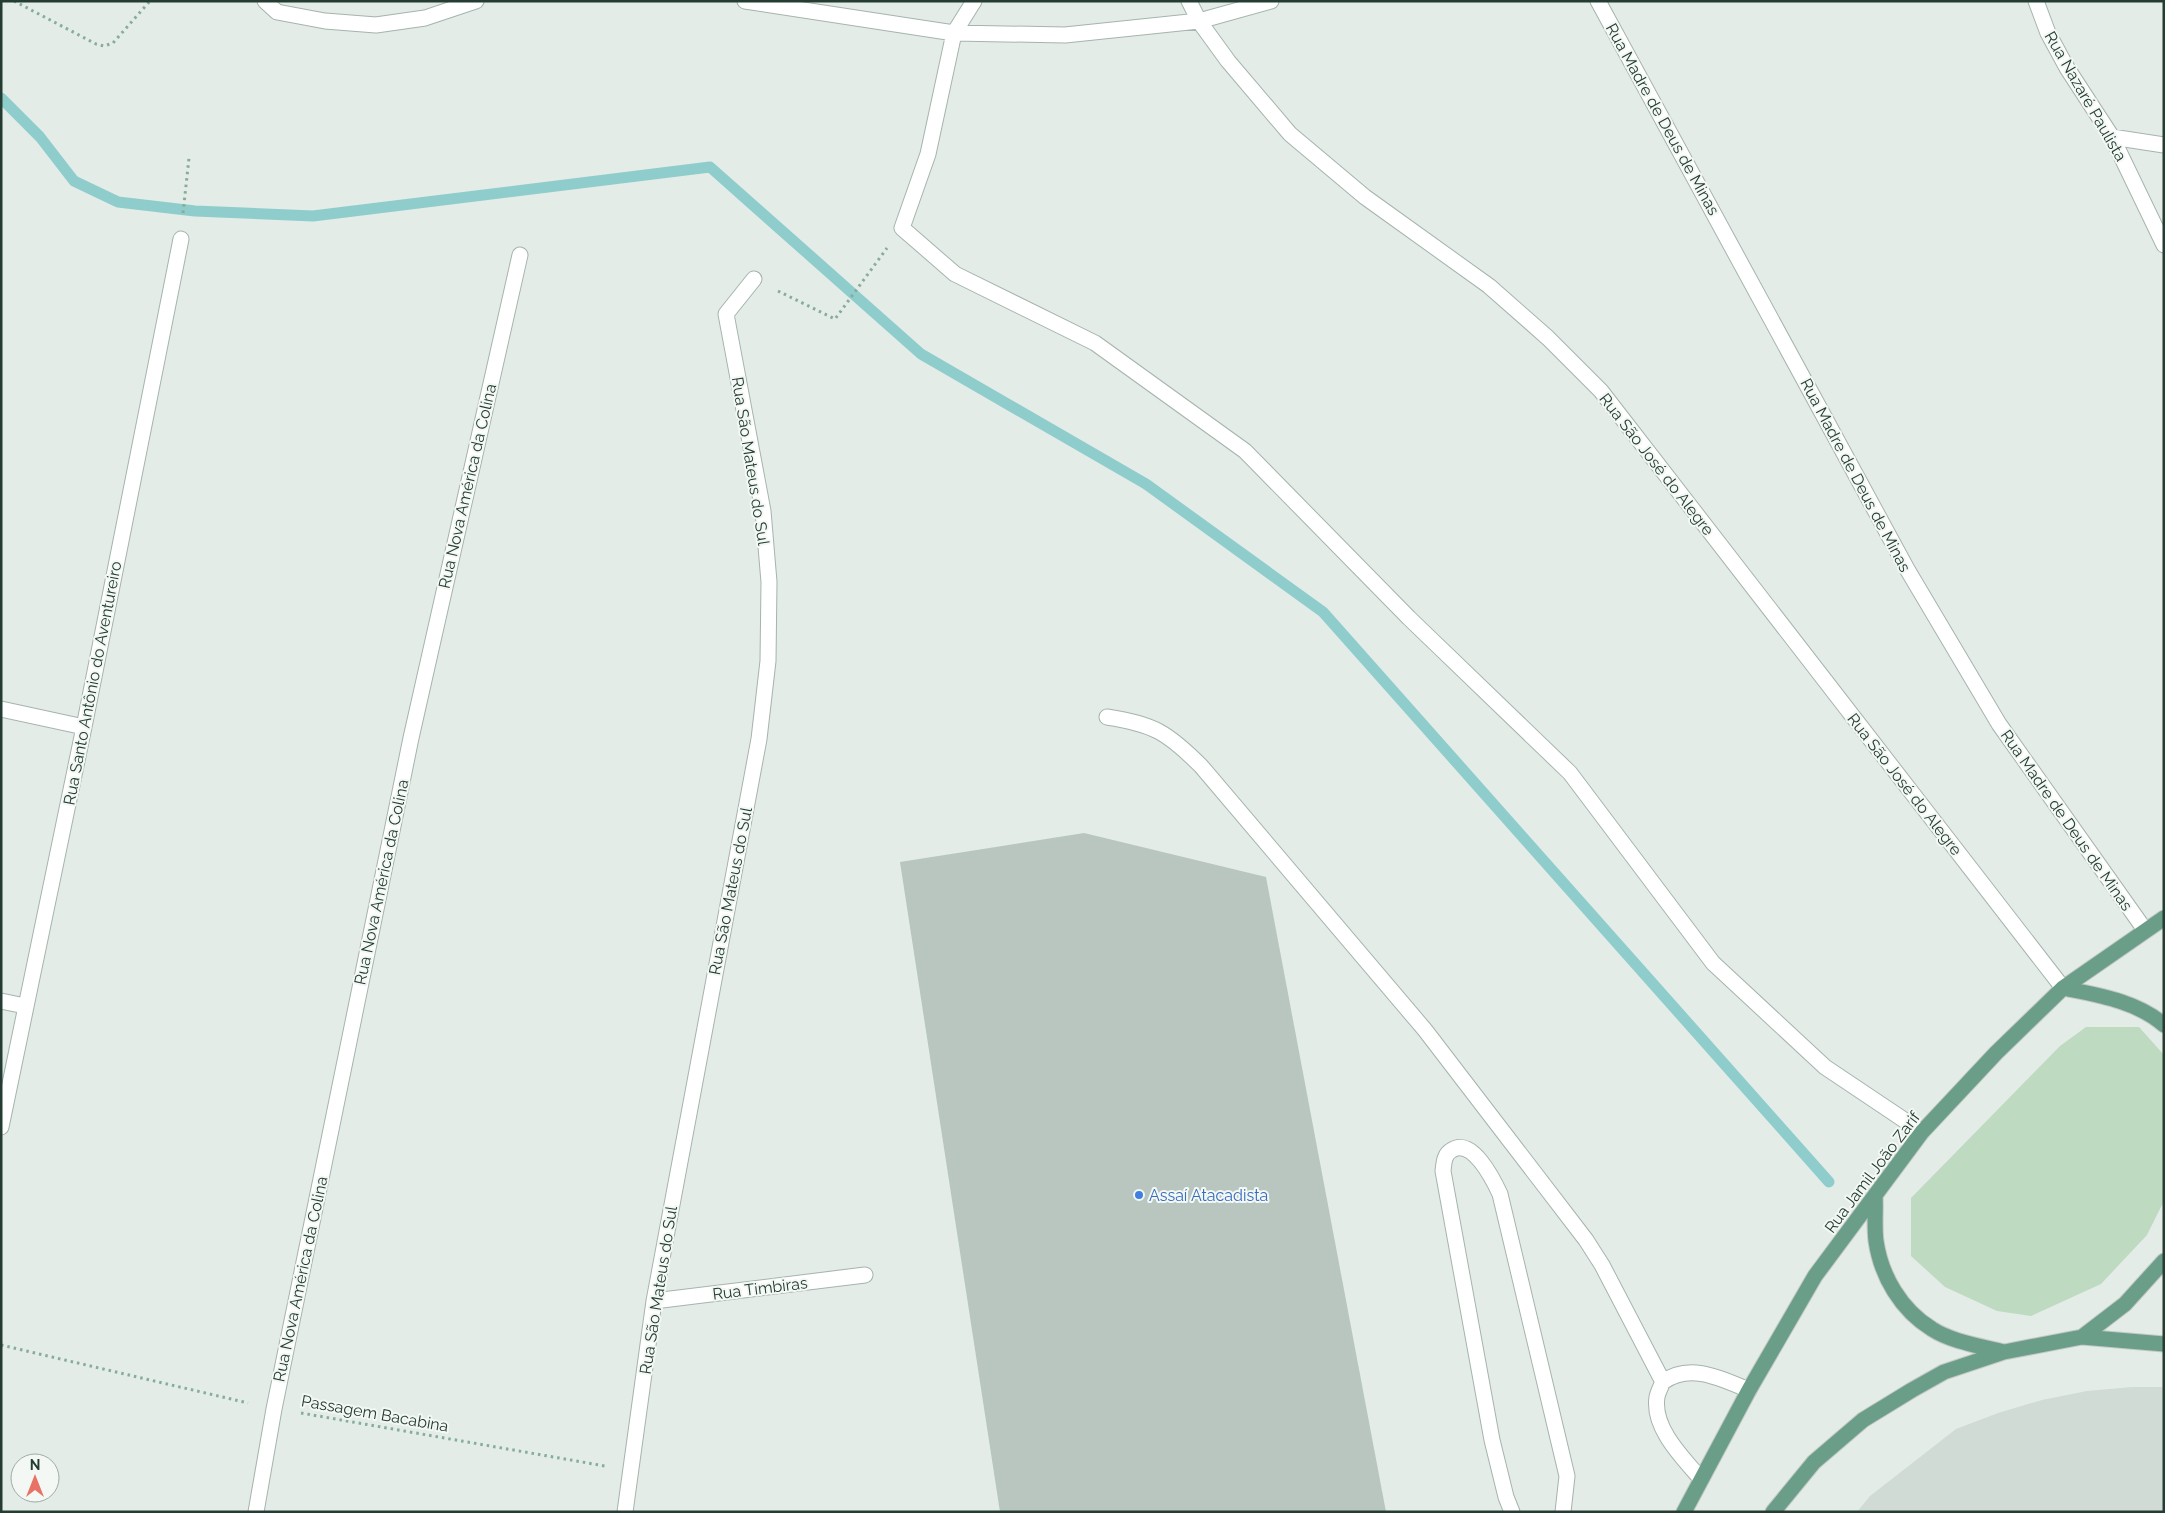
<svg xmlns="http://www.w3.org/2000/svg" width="2165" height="1513" viewBox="0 0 2165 1513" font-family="Raleway,sans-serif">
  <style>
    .built { fill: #d1dbd5 }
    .green { fill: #bedbc1 }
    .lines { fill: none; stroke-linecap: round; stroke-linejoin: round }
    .stream { stroke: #8fcccc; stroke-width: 11 }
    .building { fill: #b8c6bf }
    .minor-casing { stroke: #a6b4ad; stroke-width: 17 }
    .major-casing { stroke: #c2c8c6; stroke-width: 17 }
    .path { stroke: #86ad9b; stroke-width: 3; stroke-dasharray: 2.5 4; stroke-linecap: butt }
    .minor { stroke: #fff; stroke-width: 15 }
    .major { stroke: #6b9e89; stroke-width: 15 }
    .shop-dot { fill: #3f7fe0; stroke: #f3f8f5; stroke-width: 2 }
    .labels { text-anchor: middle; stroke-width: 4; stroke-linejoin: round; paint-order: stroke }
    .street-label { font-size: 16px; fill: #243c32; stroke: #f3f8f5 }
    .shop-label { font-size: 16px; fill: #366cbe; stroke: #f3f8f5; text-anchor: start }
  </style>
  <rect width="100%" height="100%" fill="#e3ece7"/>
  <path class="built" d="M2132 1387H2164V1512H1857L1870 1496 1956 1429 1998 1413 2042 1400 2087 1391Z"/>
  <path class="green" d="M2086 1027H2139L2164 1055V1201L2147 1235 2101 1284 2031 1316 1997 1311 1945 1287 1911 1256V1198L2060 1046Z"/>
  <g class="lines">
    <path class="stream" d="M1 98 40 137 74 181 118 202 195 211 313 216 710 167 921 354 1146 484 1323 612 1829 1182"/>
  </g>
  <path class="building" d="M1084 833 1266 877 1386 1512H1000L900 862Z"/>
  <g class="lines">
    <g class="minor-casing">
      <path id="minor" d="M265 1 277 12 325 21 376 25 425 18 476 1
        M745 1 954 33 1065 35 1199 21 1271 1
        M974 1 954 33 928 154 902 228 955 274 1095 343 1245 451 1409 618 1570 773 1713 963 1825 1067 1922 1132
        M1189 1 1199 21 1228 61 1290 134 1365 197 1489 286 1548 338 1601 391 2063 988
        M1598 1 1907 569 1999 724 2145 930
        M2036 1 2048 33 2067 68 2112 137 2164 245
        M2112 137 2164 145
        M1 709 84 727
        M1107 717C1154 724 1168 733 1201 766L1425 1030 1586 1240 1602 1265 1663 1382C1661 1386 1658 1392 1657 1397 1652 1428 1683 1458 1701 1479
        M1 1001 25 1006
        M1 1127 84 727 181 239
        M654 1301 865 1275
        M1663 1382C1690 1362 1722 1379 1749 1390
        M256 1512 274 1409 411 738 520 255
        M625 1512 654 1301 759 739 768 661 769 582 763 511 726 314 754 279
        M1512 1512 1506 1497 1492 1440 1443 1171C1444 1163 1444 1154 1452 1150 1472 1137 1493 1179 1500 1194L1567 1476 1563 1512"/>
    </g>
    <g class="major-casing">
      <path id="major" d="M2063 988C2097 995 2137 1001 2164 1025
        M1875 1195C1876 1210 1874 1226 1876 1241 1881 1276 1901 1310 1932 1329 1952 1342 1981 1346 2004 1352
        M2082 1337 2164 1344
        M1684 1512 1749 1390 1815 1276 1922 1132 1996 1053 2063 988 2164 918
        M1773 1512 1814 1462 1863 1420 1912 1390 1944 1372 2004 1352 2082 1337 2125 1304 2164 1261"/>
    </g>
    <path class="path" d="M14 1 96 44 104 46 113 43 150 1
      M183 213 189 158
      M778 291 835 319 887 248
      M1 1345 248 1403
      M301 1413 605 1466"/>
    <use href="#minor" class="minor"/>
    <use href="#major" class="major"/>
  </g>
  <circle class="shop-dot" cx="1139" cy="1195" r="5"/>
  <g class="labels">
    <g class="street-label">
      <text transform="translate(2086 96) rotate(60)" y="6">Rua Nazaré Paulista</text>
      <text transform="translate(1663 119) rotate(61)" y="6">Rua Madre de Deus de Minas</text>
      <text transform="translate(751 461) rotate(81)" y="6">Rua São Mateus do Sul</text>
      <text transform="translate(1657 464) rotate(52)" y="6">Rua São José do Alegre</text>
      <text transform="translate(1856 475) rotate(62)" y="6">Rua Madre de Deus de Minas</text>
      <text transform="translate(467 486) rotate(-77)" y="6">Rua Nova América da Colina</text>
      <text transform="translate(92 683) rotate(-79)" y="6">Rua Santo Antônio do Aventureiro</text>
      <text transform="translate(1905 784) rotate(52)" y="6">Rua São José do Alegre</text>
      <text transform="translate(2067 820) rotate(55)" y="6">Rua Madre de Deus de Minas</text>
      <text transform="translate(381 882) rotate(-78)" y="6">Rua Nova América da Colina</text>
      <text transform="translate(730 891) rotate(-79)" y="6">Rua São Mateus do Sul</text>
      <text transform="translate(1872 1172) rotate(-53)" y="6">Rua Jamil João Zarif</text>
      <text transform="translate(300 1279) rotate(-78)" y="6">Rua Nova América da Colina</text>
      <text transform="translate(760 1288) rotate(-7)" y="6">Rua Timbiras</text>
      <text transform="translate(658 1290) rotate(-81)" y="6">Rua São Mateus do Sul</text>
      <text transform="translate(375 1413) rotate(10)" y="6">Passagem Bacabina</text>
    </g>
    <g class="shop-label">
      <text x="1149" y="1201">Assaí Atacadista</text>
    </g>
  </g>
  <rect width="2165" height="1513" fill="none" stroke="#243c32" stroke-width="5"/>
  <g transform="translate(35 1478)"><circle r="24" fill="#f3f8f5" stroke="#a0ada7"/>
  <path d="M0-4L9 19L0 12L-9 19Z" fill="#e77265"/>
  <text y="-8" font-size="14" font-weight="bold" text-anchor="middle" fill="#243c32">N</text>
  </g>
</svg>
